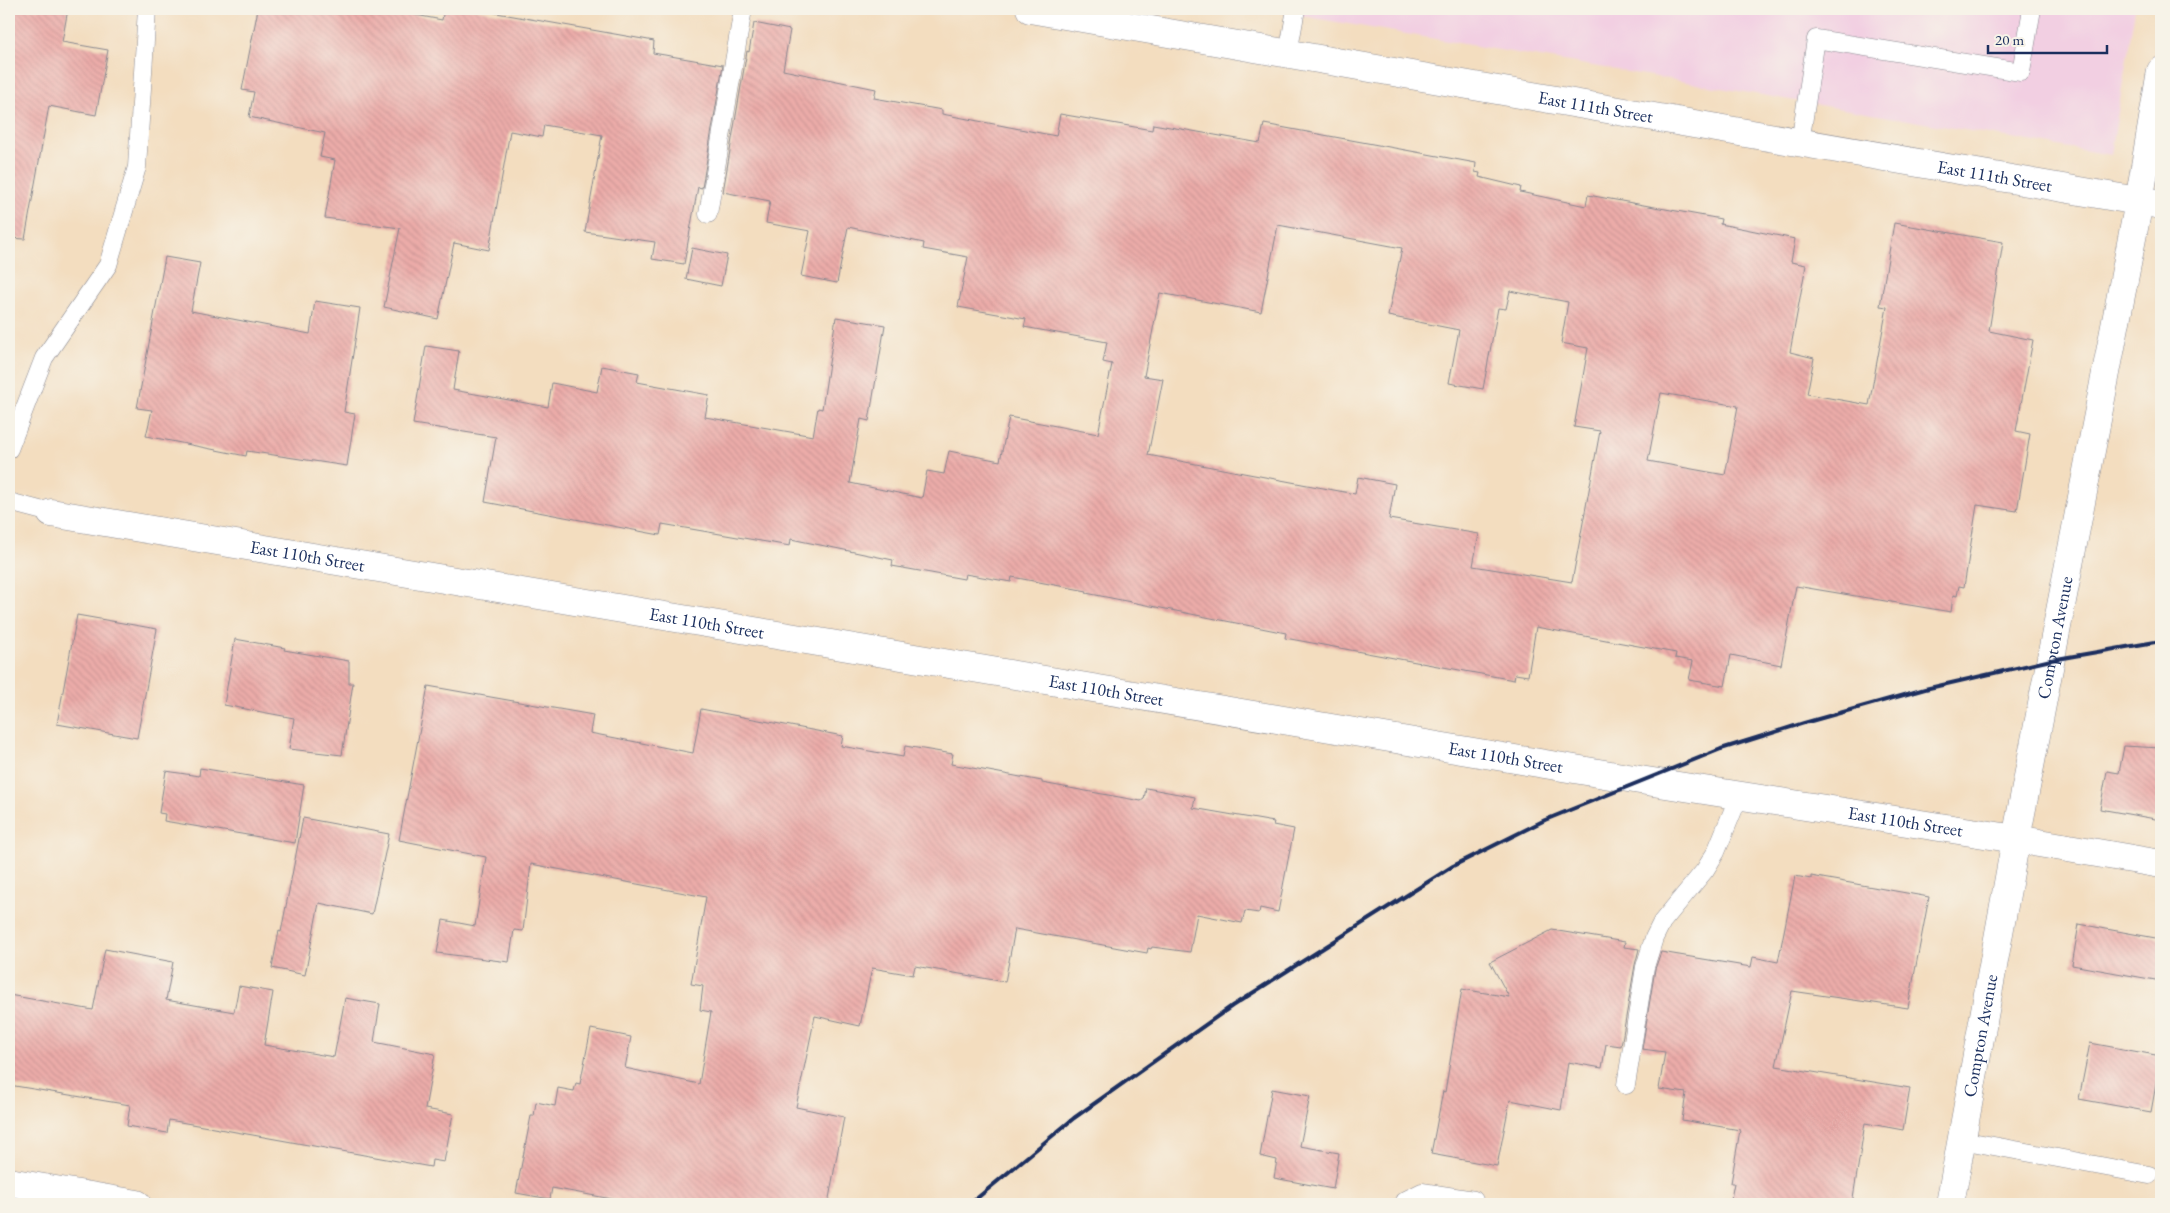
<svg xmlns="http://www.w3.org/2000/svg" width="2170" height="1213" viewBox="0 0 2170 1213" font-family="'EB Garamond',serif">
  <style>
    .built { fill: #f2cfe2 }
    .building { fill: url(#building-back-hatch); fill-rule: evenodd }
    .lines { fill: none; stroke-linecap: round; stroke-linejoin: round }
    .service-casing { stroke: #87868e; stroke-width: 19 }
    .minor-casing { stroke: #87868e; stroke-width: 29 }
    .secondary-casing { stroke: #87868e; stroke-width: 29 }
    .service { stroke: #fff; stroke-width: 18 }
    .minor { stroke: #fff; stroke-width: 28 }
    .secondary { stroke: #fff; stroke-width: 28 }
    .rail { stroke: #1b2f5e; stroke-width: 4 }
    .labels { text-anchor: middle; stroke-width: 5; stroke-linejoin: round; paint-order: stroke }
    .street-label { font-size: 18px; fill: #1b2f5e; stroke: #f7f3e8 }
  </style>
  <defs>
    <pattern id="building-back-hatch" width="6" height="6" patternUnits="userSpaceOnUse" patternTransform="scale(1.25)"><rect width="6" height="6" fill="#ecaca9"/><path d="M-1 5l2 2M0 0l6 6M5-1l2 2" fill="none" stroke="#ca9494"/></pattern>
  </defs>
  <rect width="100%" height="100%" fill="#f7f3e8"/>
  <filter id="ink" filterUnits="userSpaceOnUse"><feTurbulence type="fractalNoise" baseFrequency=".02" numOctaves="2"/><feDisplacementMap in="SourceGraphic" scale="10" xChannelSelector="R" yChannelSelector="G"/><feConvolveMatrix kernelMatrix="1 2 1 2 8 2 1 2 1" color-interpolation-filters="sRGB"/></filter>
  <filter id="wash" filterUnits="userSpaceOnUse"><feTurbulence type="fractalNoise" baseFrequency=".0096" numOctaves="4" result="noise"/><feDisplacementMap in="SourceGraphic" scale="20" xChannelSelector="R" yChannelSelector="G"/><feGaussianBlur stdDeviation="1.12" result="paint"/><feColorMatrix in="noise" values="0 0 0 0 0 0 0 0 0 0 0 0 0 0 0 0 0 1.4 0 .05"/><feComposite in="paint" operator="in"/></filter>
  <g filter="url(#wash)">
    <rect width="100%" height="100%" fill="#f3ddbf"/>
    <path class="built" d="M1261 9H2135L2111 155Z"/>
    <g id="blocks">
      <path class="building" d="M9 9H68L62 42 108 50 96 115 49 106 25 239 9 238Z
        M258 9H384L442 20 444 9H474L654 41 653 53 723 65 702 188 698 187 684 264 652 259 655 242 585 232 602 135 544 125 542 137 510 131 489 250 454 243 438 319 384 307 400 228 325 218 335 160 320 157 325 133 249 117 254 92 242 90Z
        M754 23 790 30 783 70 876 89 874 98 942 110V114L1056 136 1060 114 1152 130 1153 124 1260 143 1264 124 1476 163 1475 172 1480 173 1479 177 1521 187 1520 192 1586 206 1588 195 1721 219 1720 224 1795 239 1791 262 1806 265 1790 352 1814 358 1807 394 1869 405 1887 307 1880 306 1894 223 2003 242 1989 331 2033 340 2016 431 2030 434 2017 511 1977 505 1964 587 1959 586 1957 596 1953 595 1951 612 1796 586 1781 665 1731 655 1725 686 1689 680 1693 661 1675 658 1676 653 1536 627 1528 676 1515 674 1514 680 1285 638 1286 633 1086 593 1087 591 1012 577 1011 582 965 574 964 579 892 566 893 560 791 539 790 546 662 524 660 535 485 502 496 437 413 424 426 346 459 351 453 390 548 407 552 383 597 392 602 366 639 373 637 382 709 395 705 417 813 436 818 408 822 409 836 317 885 325 869 421 861 419 850 483 922 498 927 471 944 474 949 451 1000 461 1009 417 1098 434 1112 364 1103 362 1107 342 1024 327 1026 319 958 307 968 257 923 249 924 243 848 227 837 283 801 276 810 231 766 223 770 201 723 192 747 51 749 52ZM1278 225 1402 248 1388 316 1459 330 1449 383 1483 389 1498 308 1506 309 1510 291 1568 302 1561 343 1588 348 1574 427 1600 431 1572 582 1473 566 1479 534 1389 519 1395 484 1358 477 1355 494 1148 455 1163 379 1144 376 1160 293 1261 312ZM1661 393 1738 406 1725 475 1648 461Z
        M692 248 727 255 721 286 686 279Z
        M165 257 200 263 191 311 310 334 315 301 360 308 344 412 355 414 347 466 247 451 246 456 146 436 152 410 137 408Z
        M77 615 157 629 137 738 57 724Z
        M235 639 285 648 284 650 349 661V683H353L342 755 289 749 294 718 224 705Z
        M428 686 593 715 590 733 693 753 701 709 843 736 841 746 903 757 905 746 953 754 951 764 1042 781V783L1141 801 1144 799 1146 788 1195 797 1193 808 1274 822 1273 825 1294 829 1278 912 1260 908 1259 913 1245 911 1242 923 1197 914 1190 952 1152 947 1151 949 1148 948 1147 953 1015 929 1005 982 915 966 913 975 872 968 860 1026 815 1016 796 1107 844 1117 828 1204H639L552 1188 550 1199 516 1193 531 1116H534L536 1102 555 1106 558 1088 574 1091 576 1083 580 1084 591 1029 631 1037 625 1068 699 1084 711 1012 700 1010 703 986 691 984 706 897 531 864 523 931 514 930 509 962 437 953 443 920 475 926 486 857 399 840Z
        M2124 746 2161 748V820L2100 809 2107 771 2119 773Z
        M200 768 304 785 295 843 164 821 165 814 159 813 166 771 199 776Z
        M303 818 389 834 372 914 319 903 305 975 272 968 279 931 281 932Z
        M1795 876 1811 879V876L1929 897 1908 1008 1792 991 1776 1066 1910 1088 1903 1130 1865 1123 1852 1204H1730L1734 1183H1731L1740 1130 1682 1120 1686 1093 1659 1089 1665 1052 1642 1049 1655 969 1661 952 1751 967 1753 957 1778 962Z
        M2079 924 2161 939V981L2072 965Z
        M1552 930 1625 942 1624 947 1639 949 1635 965 1621 1046 1606 1044 1602 1068 1568 1062 1561 1110 1510 1100 1497 1166 1431 1154 1443 1091 1445 1092 1462 989 1509 997 1490 962Z
        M105 949 173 962 166 1000 234 1012 239 986 273 992 264 1045 334 1057 345 998 380 1004 374 1042 435 1054 425 1109 453 1114 444 1162 432 1160 431 1167 169 1120 167 1133 127 1126 130 1105 9 1085V995L93 1010Z
        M2090 1043 2161 1056 2151 1112 2079 1099Z
        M1272 1089 1310 1096 1300 1146 1339 1153 1333 1189 1274 1178 1277 1160 1260 1156Z"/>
    </g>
  </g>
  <g filter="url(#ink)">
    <use href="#blocks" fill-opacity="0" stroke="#87868e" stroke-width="1"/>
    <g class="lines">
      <g class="service-casing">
        <path id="service" d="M1288 54 1296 9
          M1800 143 1816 39 2021 72 2032 9
          M708 214 743 9
          M9 449 44 358 108 265 137 167 147 9
          M9 502 51 513
          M1626 1085 1645 967 1654 938 1662 922 1705 870 1716 852 1739 796
          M1961 1140 2149 1175
          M1403 1204 1404 1201 1422 1192 1474 1200"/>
      </g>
      <g class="minor-casing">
        <g id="minor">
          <path id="s1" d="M1030 9 2161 205"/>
          <path id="s2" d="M51 513 1640 780 2016 839 2161 864"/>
          <path d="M9 1182 137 1204"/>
        </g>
      </g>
      <g class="secondary-casing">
        <g id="secondary">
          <path id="s3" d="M1950 1204 2016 839 2139 202 2161 71"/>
        </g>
      </g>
      <use href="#service" class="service"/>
      <use href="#minor" class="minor"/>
      <use href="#secondary" class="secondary"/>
      <path class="rail" d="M970 1204 1074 1118 1232 1006 1453 866 1545 820 1721 749 1804 723 1925 689 2051 660 2161 641"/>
    </g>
  </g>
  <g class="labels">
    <g class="street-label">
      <text dy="6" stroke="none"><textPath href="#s1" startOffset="574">East 111th Street</textPath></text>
      <text dy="6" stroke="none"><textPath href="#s1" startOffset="979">East 111th Street</textPath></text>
      <text dy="6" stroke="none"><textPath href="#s2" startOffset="260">East 110th Street</textPath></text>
      <text dy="6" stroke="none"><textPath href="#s2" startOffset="665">East 110th Street</textPath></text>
      <text dy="6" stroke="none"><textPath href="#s3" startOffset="576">Compton Avenue</textPath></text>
      <text dy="6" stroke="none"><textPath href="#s2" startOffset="1070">East 110th Street</textPath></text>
      <text dy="6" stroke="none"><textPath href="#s2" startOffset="1475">East 110th Street</textPath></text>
      <text dy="6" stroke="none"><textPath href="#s2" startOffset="1880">East 110th Street</textPath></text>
      <text dy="6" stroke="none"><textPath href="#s3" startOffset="171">Compton Avenue</textPath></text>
    </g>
  </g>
  <rect width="2170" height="1213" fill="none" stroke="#f7f3e8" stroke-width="30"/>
  <path d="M1988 45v8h119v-8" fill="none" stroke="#1b2f5e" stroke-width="2.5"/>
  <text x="1995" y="45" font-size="15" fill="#1b2f5e" stroke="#f7f3e8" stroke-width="4" paint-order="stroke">20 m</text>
</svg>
